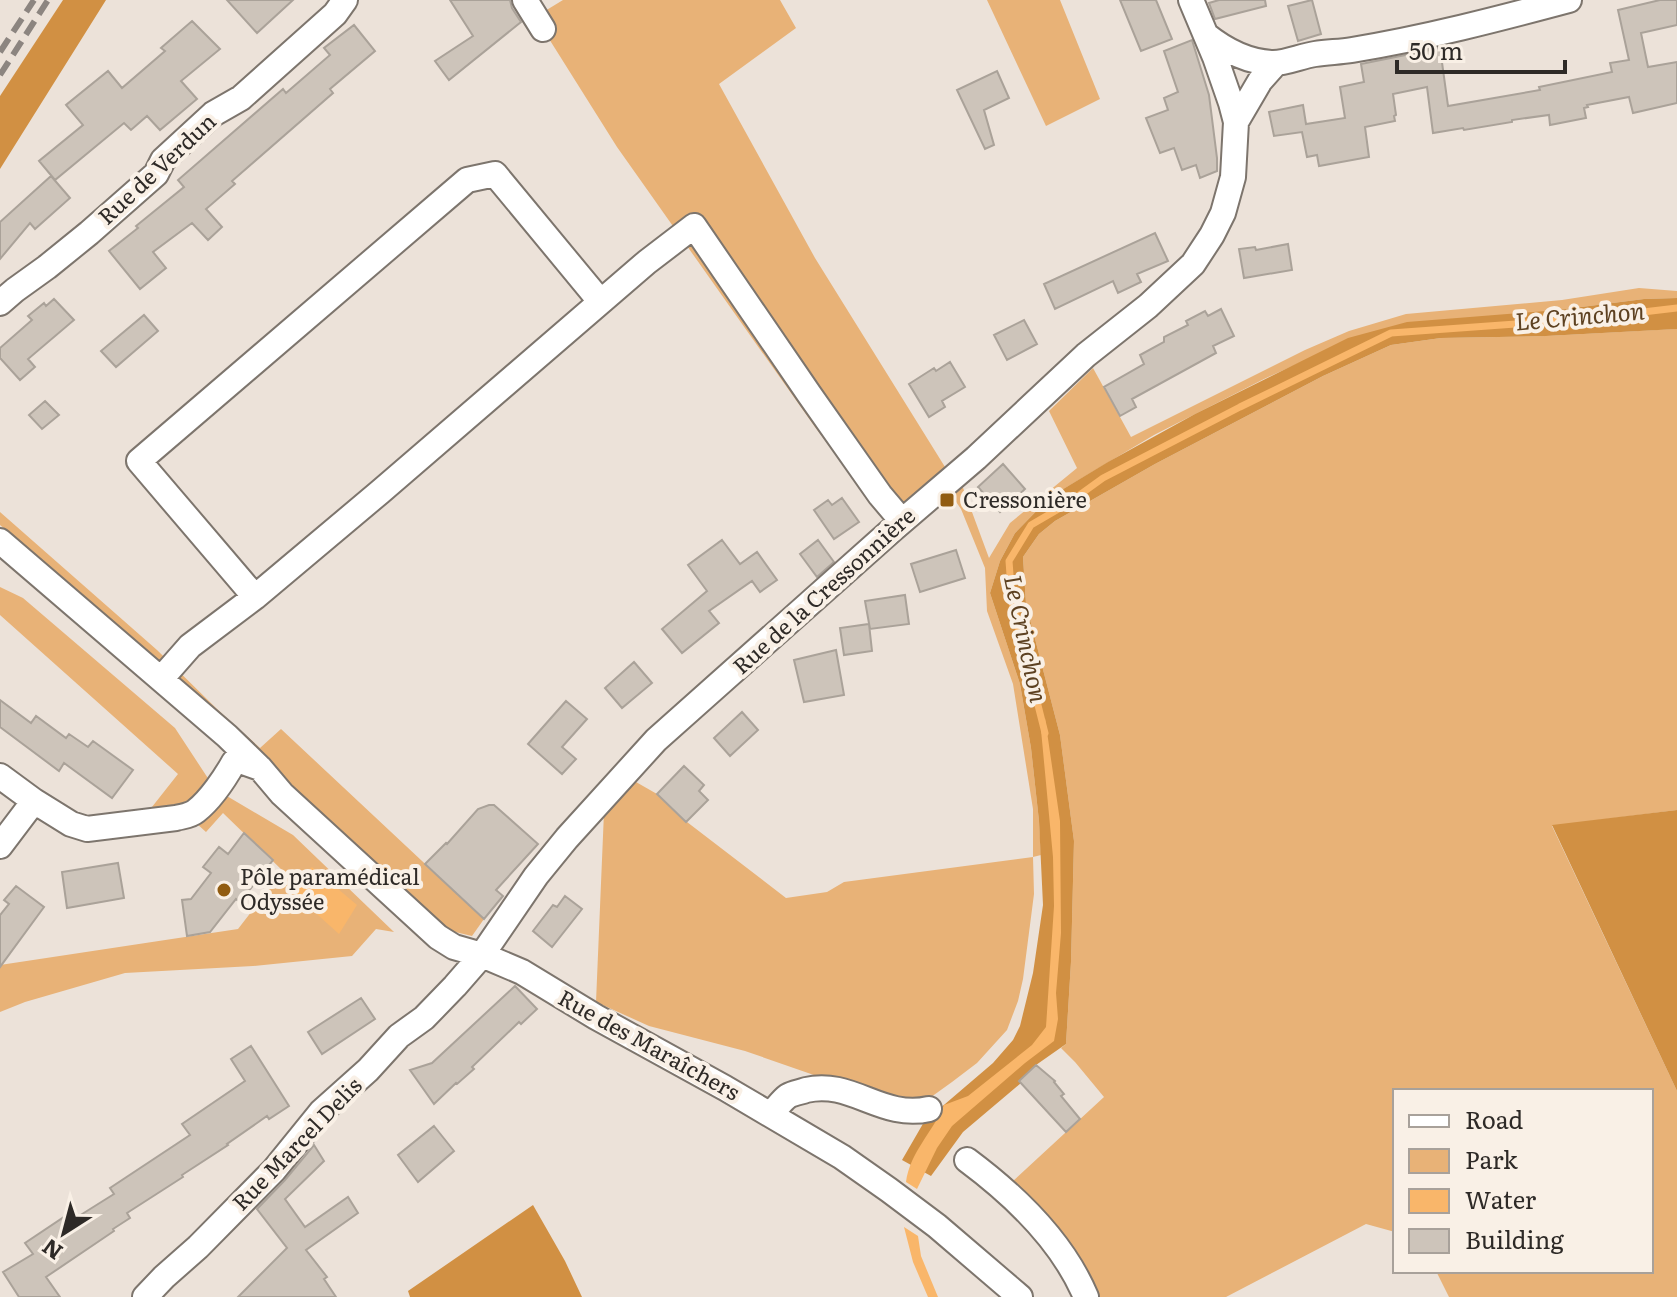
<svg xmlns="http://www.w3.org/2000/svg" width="1677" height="1297" viewBox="0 0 1677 1297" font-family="Literata,serif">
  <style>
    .green { fill: #e8b277 }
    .forest { fill: #d19043 }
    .water { fill: #f9b66a }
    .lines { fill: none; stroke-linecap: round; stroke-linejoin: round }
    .stream { stroke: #f9b66a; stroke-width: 7 }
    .building { fill: #cdc4ba; stroke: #aaa299; stroke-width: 2 }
    .minor-casing { stroke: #7d756d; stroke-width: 28 }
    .minor { stroke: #fff; stroke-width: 24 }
    .rail { stroke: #8c8580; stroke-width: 6; stroke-dasharray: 16 8; stroke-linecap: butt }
    .poi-dot { fill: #915c11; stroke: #f9f0e6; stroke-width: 3 }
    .labels { text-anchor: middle; stroke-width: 8; stroke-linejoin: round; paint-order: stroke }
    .street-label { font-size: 22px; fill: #2e2a27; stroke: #f9f0e6 }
    .poi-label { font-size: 22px; fill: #2e2a27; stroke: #f9f0e6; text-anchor: start }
    .water-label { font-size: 24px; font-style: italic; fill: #5d4121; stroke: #f9f0e6 }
  </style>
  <rect width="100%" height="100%" fill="#ece2d9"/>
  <path class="green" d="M563 0H780L796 28 719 84 815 258 945 467 898 511 879 513 815 427 617 147 534 15 540 14Z
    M987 0H1060L1100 99 1046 126Z
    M1639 288 1677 291V298L1644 299 1558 310 1299 363 1264 379 1154 435 1050 497 1015 533 1000 561 990 593 1020 684 1031 748 1039 821 1041 855 1033 857 1034 894 1023 979 1018 1001 1007 1030 977 1063 952 1082 920 1105 883 1099 745 1051 649 1026 596 1002 604 812 636 782 657 794 687 822 786 898 827 892 844 882 1033 857V809L1013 684 987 611 985 568 961 509 952 496 962 485 989 558 1010 523 1077 468 1049 411 1093 368 1131 437 1305 350 1349 331 1406 314 1562 300Z
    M1675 329H1677V810L1552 826 1677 1091V1297H1449L1436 1271H1651V1091H1395V1232L1366 1224 1226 1297H1089L1012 1182 1104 1097 1075 1062 1061 1048 1066 1044 1071 962 1074 841 1060 735 1026 604 1023 557 1039 534 1055 521 1155 464 1323 376 1391 345 1441 338 1546 336Z
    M0 512 157 650 217 709 260 748 281 729 484 919 472 936 451 931 394 885 277 771 105 617 0 525Z
    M0 587 23 598 175 728 215 789 293 835 394 932 376 929 352 956 253 966 125 973 25 1002 0 1012V965L238 929 283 871 223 813 206 832 196 823 148 812 178 774 0 615Z"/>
  <path class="forest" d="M63 0H106L0 169V96Z
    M1677 298V329L1546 336 1441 338 1391 345 1323 376 1155 464 1055 521 1039 534 1023 557 1026 604 1060 735 1074 841 1071 962 1066 1044 1036 1065 1019 1081 1021 1083 963 1132 931 1176 902 1160 924 1122 993 1063 1013 1040 1020 1026 1033 973 1043 905 1039 821 1031 748 1020 684 990 593 1000 561 1015 533 1050 497 1108 462 1195 414 1348 338 1407 322 1558 310 1644 299Z
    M1677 810V1091L1552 825Z
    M533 1205 565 1261 582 1297H410L408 1291Z"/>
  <path class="water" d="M1045 718 1060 821 1061 933 1056 993 1058 1019 1054 1041 1025 1063 952 1126 937 1148 917 1189 906 1182C910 1152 933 1132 944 1105L968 1096 1032 1045 1046 1027 1054 906 1053 857 1041 730Z
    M312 867 357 905 339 934 289 889Z
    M904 1227 918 1236 921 1256 938 1297H928L913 1262Z"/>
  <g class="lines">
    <path class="stream" d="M1045 733 1012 602 1009 561 1031 525 1067 504 1103 478 1240 407 1391 333 1584 319 1677 308"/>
  </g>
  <path class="building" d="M227 0H293L257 33Z
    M450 0H510L512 8 521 22 449 80 435 61 473 36Z
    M1120 0H1156L1172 39 1141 51Z
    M1219 0H1265L1266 6 1215 19 1209 3Z
    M1312 0 1321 34 1298 41 1288 6Z
    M1660 0H1677V25L1641 33 1648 67 1677 62V103L1633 113 1629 97 1587 105 1588 107 1584 108 1586 118 1550 125 1549 115 1512 120V122L1464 130 1463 128 1433 133 1427 87 1393 94 1396 115 1394 116 1395 121 1365 127 1369 157 1319 166 1317 155 1307 157 1302 132 1274 136 1269 112 1303 105 1306 124 1345 118 1340 87 1364 82 1361 64 1440 48 1448 106 1540 90 1539 87 1612 72 1610 63 1629 60 1618 10Z
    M192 21 220 49 181 81 197 99 160 130 147 116 131 130 124 123 55 180 39 161 83 125 66 105 108 71 122 88 165 51 161 48Z
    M354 25 375 51 330 89 333 93 232 181 235 184 206 209 222 227 208 240 192 223 153 252 166 268 140 289 109 251 138 228 136 226 184 187 178 180 283 89 286 93 330 55 324 48Z
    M1192 40 1209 95 1217 158V171L1200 178 1196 165 1182 170 1174 148 1160 153 1146 118 1168 110 1164 98 1178 92 1164 51Z
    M997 71 1009 98 984 110 994 145 985 149 957 90Z
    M51 176 70 198 35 229 30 223 0 259V222Z
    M1155 233 1168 261 1137 274 1141 282 1118 293 1113 281 1055 309 1044 284Z
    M1288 244 1292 270 1244 278 1239 249 1255 247 1256 250Z
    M54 299 74 320 28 359 35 367 20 380 0 358V348L32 320 28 316 44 303 46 306Z
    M1221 309 1234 336 1213 346 1216 353 1132 399 1136 407 1120 416 1104 387 1144 364 1140 355 1164 342V337L1188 325 1186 321 1205 311 1208 316Z
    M144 315 158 331 116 367 101 351Z
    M1024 320 1037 344 1007 360 994 335Z
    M950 362 965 387 942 401 945 407 929 417 909 384 934 368 936 371Z
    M45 401 59 415 42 429 29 415Z
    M1003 464 1025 489 1000 512 978 487Z
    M842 498 859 522 834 539 814 510 828 500 832 505Z
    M722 540 740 564 757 552 777 580 760 592 752 581 709 611 719 623 682 653 662 629 707 591 688 565Z
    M818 540 834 562 817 577 800 554Z
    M956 550 965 578 920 592 911 564Z
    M905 595 909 624 870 629 865 601Z
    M869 624 872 651 844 655 840 628Z
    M836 650 844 695 804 702 794 660Z
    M634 662 652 683 622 708 605 688Z
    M0 700 31 723 36 716 66 738 69 734 88 747 93 741 133 770 112 798 64 763 59 771 0 727Z
    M566 701 587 719 562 747 576 759 562 774 528 744Z
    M742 712 758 730 730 756 714 738Z
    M684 766 704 785 699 791 708 800 686 822 657 794Z
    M489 805H494L538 844 496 890 503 896 484 919 425 864 446 843 447 844 478 809Z
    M244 833 273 860 240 902 236 899 210 932 187 936 182 900 191 899 211 873 203 867 219 847 228 854Z
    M118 863 124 898 67 908 62 872Z
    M16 886 44 907 0 967V915L9 904 4 900Z
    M565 896 582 909 552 947 533 931 553 905 557 907Z
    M515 986 537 1009 521 1024 519 1022 472 1067 474 1069 457 1084 456 1083 434 1104 410 1070 432 1063Z
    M361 998 375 1019 322 1054 308 1032Z
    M251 1046 289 1106 269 1119 267 1116 227 1144 228 1145 182 1175 183 1177 127 1213 130 1218 113 1229 114 1231 46 1277 60 1297H19L3 1272 33 1254 25 1243 67 1215 71 1221 114 1194 110 1188 190 1135 182 1124 245 1081 231 1059Z
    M1036 1065 1055 1081 1054 1082 1064 1094 1061 1096 1080 1119 1066 1132 1019 1081Z
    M434 1126 454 1151 418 1182 398 1155Z
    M314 1145 324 1161 285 1199 305 1227 348 1197 358 1213 306 1250 327 1277 324 1279 336 1297H238L287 1248 257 1209 285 1180Z"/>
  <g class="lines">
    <g class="minor-casing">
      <path id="minor" d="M525 0 543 29
        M1206 35C1226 51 1247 62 1273 63 1287 63 1301 56 1315 54 1328 52 1340 52 1352 50 1425 38 1498 19 1569 0
        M1236 122 1260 81 1276 63
        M0 303 15 290 47 267 89 233 156 174 163 160 213 114 241 98 335 14 345 0
        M0 541 227 736 260 768 282 794 438 937 454 947 482 955 522 972 596 1017 725 1088 842 1157 889 1190 937 1226 1020 1297
        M255 597 139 461 467 180 495 174 600 301
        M161 679 190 646 255 597 380 492 647 262 694 226 809 394 880 495 902 521
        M0 776 34 801
        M0 846 34 801 71 824 87 829 176 818C183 816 190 816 196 811 210 800 225 778 234 762H243L260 768
        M771 1114C776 1109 782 1100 788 1096 793 1093 801 1092 806 1090 851 1079 882 1120 929 1109
        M967 1160C1014 1195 1063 1242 1086 1297
        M145 1297 164 1277 198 1247 274 1170 321 1112 368 1070 399 1036 424 1018 455 986 482 955 536 876 567 838 656 740 893 529 976 458 1086 355 1148 306 1193 264 1212 235 1223 213 1233 177 1236 122 1231 103 1215 57 1191 0"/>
    </g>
    <use href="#minor" class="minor"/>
    <path class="rail" d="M0 52 34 0
      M0 75 48 0"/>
  </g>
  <g class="poi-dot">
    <rect x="939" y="492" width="16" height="16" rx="4"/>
    <circle cx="224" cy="890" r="8"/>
  </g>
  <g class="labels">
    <g class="street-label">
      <text transform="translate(157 169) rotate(-43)" y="8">Rue de Verdun</text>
      <text transform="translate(824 591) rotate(-42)" y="8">Rue de la Cressonnière</text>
      <text transform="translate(649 1045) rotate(29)" y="8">Rue des Maraîchers</text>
      <text transform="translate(297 1144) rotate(-46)" y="8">Rue Marcel Delis</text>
    </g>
    <g class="poi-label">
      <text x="963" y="508">Cressonière</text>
      <text x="240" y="885">Pôle paramédical<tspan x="240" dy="25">Odyssée</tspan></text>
    </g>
    <g class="water-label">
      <text transform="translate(1580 317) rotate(-5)" y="8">Le Crinchon</text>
      <text transform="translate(1025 639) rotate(78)" y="8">Le Crinchon</text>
    </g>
  </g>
  <rect x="1393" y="1089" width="260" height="184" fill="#f9f0e6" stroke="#a8a19a" stroke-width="2"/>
  <rect x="1409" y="1115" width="40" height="12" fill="#ffffff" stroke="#a8a19a" stroke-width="2"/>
  <text x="1465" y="1129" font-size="24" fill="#2e2a27">Road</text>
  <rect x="1409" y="1149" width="40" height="24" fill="#e8b277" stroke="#a8a19a" stroke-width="2"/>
  <text x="1465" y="1169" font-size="24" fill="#2e2a27">Park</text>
  <rect x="1409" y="1189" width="40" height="24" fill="#f9b66a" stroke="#a8a19a" stroke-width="2"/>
  <text x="1465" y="1209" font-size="24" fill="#2e2a27">Water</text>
  <rect x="1409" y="1229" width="40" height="24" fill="#cdc4ba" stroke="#a8a19a" stroke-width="2"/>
  <text x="1465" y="1249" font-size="24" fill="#2e2a27">Building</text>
  <g transform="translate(64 1233) rotate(216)" stroke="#f9f0e6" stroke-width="6" paint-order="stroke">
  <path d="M0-6L14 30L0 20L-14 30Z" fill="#2e2a27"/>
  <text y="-12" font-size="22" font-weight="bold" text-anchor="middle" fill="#2e2a27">N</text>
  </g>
  <path d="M1397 60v12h168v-12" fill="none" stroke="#2e2a27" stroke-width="4"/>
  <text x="1409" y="60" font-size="24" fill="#2e2a27" stroke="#f9f0e6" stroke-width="6" paint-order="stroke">50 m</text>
</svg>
